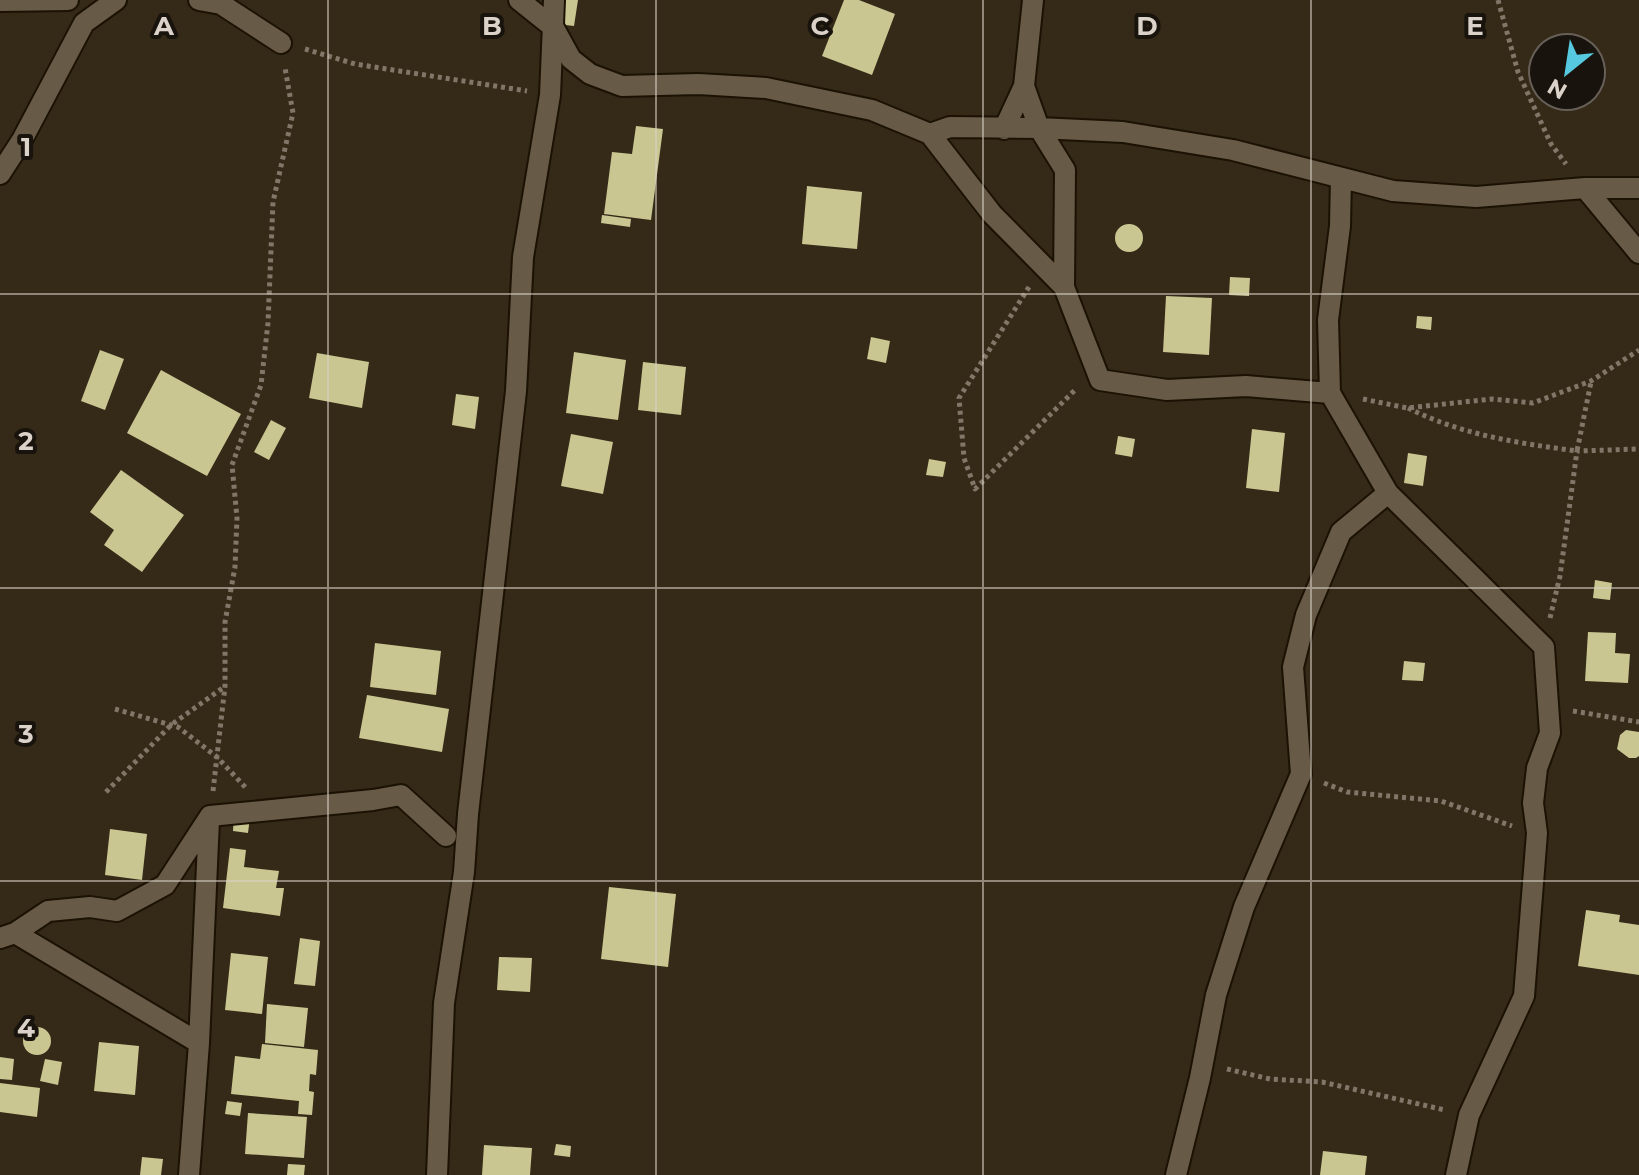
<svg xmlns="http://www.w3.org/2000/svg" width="1639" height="1175" viewBox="0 0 1639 1175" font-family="Montserrat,sans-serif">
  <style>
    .building { fill: #cac691 }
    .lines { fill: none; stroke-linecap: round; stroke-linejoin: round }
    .minor-casing { stroke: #1c1203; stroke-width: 24 }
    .path { stroke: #817769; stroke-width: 5; stroke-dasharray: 4 4; stroke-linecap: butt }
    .minor { stroke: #675a47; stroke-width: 20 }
    .grid { fill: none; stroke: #dbd3c9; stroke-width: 2; stroke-opacity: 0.55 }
    .grid-label { font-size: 26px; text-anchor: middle; font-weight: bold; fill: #dbd3c9; stroke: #18130c; stroke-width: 8; stroke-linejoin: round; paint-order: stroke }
  </style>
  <rect width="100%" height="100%" fill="#352a18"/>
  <path class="building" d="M561 0H578L574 26 557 24Z
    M844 0H859L895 14 872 75 822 56Z
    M636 126 663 129 651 220 604 214 612 152 632 154Z
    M807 186 862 192 857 249 802 244Z
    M602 215 631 219 630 227 601 223Z
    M1115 238a14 14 0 1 1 28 0a14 14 0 1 1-28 0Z
    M1230 277 1250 278 1249 296 1229 295Z
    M1166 296 1212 298 1209 355 1163 352Z
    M1417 316 1432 317 1431 330 1416 328Z
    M871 337 890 341 886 363 867 359Z
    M100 350 124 359 105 410 81 401Z
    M574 352 626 360 618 420 566 413Z
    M317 353 369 362 362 408 309 398Z
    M643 362 686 367 681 415 638 410Z
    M161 370 241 414 207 476 127 433Z
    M456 394 479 397 475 429 452 425Z
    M271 420 286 428 269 460 254 452Z
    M1252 429 1285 433 1279 492 1246 488Z
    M571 434 613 442 603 494 561 486Z
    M1118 436 1135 439 1132 457 1115 454Z
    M1408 453 1427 456 1423 486 1404 483Z
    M929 459 946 462 943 477 926 475Z
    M121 470 184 515 142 572 104 545 114 530 90 512Z
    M1595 580 1612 583 1610 600 1593 598Z
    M1588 632 1616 633 1615 653 1630 654 1628 683 1585 681Z
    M375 643 441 651 436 695 370 687Z
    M1404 661 1425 663 1423 681 1402 680Z
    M367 695 449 709 442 752 359 738Z
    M1626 730 1639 732V756L1636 758H1629L1617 749 1620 735Z
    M234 815 250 817 248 833 233 831Z
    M110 829 147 834 142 880 105 875Z
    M230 848 246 850 244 867 279 871 276 888H284L280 916 223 908Z
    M609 887 676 894 668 967 601 959Z
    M1586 910 1620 915 1619 922 1639 925V975L1578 966Z
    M300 938 320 941 315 986 294 984Z
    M231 953 268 957 262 1014 225 1010Z
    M499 957 532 958 530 992 497 990Z
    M267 1004 308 1008 304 1047 265 1043Z
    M23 1041a14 14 0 1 1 28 0a14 14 0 1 1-28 0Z
    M99 1042 139 1046 135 1095 94 1091Z
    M262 1044 318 1050 316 1075 310 1074 309 1091 314 1092 312 1115 298 1114 299 1101 231 1094 235 1056 260 1059Z
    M0 1057 14 1059 12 1080 0 1079Z
    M45 1059 62 1062 58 1085 40 1081Z
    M0 1083 40 1088 37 1117 0 1112Z
    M227 1101 242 1103 240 1116 225 1114Z
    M248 1113 307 1117 304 1158 245 1154Z
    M556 1144 571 1146 570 1157 554 1155Z
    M484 1145 532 1148 530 1175H482Z
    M1323 1151 1367 1156 1365 1175H1320Z
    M142 1157 163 1159 161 1175H140Z
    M288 1164 305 1165 304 1175H287Z"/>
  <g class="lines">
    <g class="minor-casing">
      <path id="minor" d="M199 0 221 4 281 43
        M519 0 554 28 571 59 590 74 622 86 698 84 766 88 872 110 930 134 992 214 1064 287 1100 380 1167 390 1246 386 1330 393 1388 493 1544 647 1550 733 1537 768 1533 803 1537 833 1524 996 1469 1115 1456 1175
        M0 1 68 0
        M1024 86 1039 128 1065 170 1064 287
        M1004 129 1024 86 1033 0
        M930 134 950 127 1039 128 1123 132 1233 150 1393 191 1476 197 1585 188 1639 253
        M0 174 22 140 84 23 116 0
        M1585 188H1639
        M1330 393 1328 320 1340 226 1341 178
        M15 933 199 1043
        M0 938 15 933 48 911 90 907 117 911 165 885 210 816 373 800 401 795 446 836
        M189 1175 199 1043 209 820
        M437 1175 444 1003 464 872 468 814 516 391 523 257 550 95 554 0
        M1176 1175 1200 1078 1216 995 1244 907 1301 774 1293 667 1306 615 1341 532 1388 493"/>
    </g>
    <path class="path" d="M1498 0 1518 72 1551 144 1566 164
      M305 49 355 64 527 91
      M1029 287 959 398 964 458 975 489 1076 389
      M1363 399 1407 408 1492 399 1533 403 1591 381 1639 350
      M1408 408C1462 435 1517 443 1577 451L1591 382
      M1550 618 1560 576 1577 451 1639 449
      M115 709 178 727 217 757 246 788
      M1573 711 1639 722
      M1324 783 1347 792 1441 801 1512 826
      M213 791 225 686V622L235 567 237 518 232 465 261 385 268 323 273 202 293 113 285 68
      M106 792 171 725 224 687
      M1227 1069 1270 1079 1322 1082 1445 1110"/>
    <use href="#minor" class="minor"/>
  </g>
  <path class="grid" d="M328 0V1175M656 0V1175M983 0V1175M1311 0V1175M0 294H1639M0 588H1639M0 881H1639"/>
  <g class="grid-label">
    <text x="164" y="35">A</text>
    <text x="492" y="35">B</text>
    <text x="820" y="35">C</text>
    <text x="1147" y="35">D</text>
    <text x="1475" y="35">E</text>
    <text x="26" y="156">1</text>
    <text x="26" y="450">2</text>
    <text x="26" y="743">3</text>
    <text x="26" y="1037">4</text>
  </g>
  <g transform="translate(1567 72) rotate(210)"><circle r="38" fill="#18130c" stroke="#666058" stroke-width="2"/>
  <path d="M0-6L14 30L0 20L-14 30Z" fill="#56c9e0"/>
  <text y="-12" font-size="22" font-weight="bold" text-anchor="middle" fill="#dbd3c9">N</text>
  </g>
</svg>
